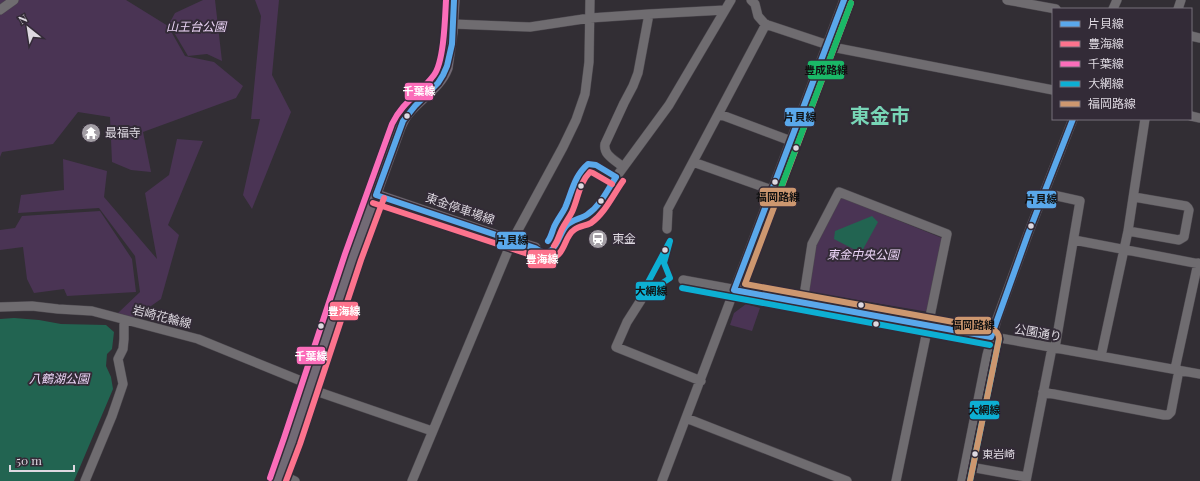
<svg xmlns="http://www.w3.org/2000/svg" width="1200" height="481" viewBox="0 0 1200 481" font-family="'Playfair Display','Noto Sans JP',serif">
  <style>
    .green { fill: #4a3454 }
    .water { fill: #226451 }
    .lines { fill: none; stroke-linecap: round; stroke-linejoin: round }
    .minor-casing { stroke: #4d494f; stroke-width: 10 }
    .major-casing { stroke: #4d494f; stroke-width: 12 }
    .minor { stroke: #6f6c70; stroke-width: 9 }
    .major { stroke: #726a75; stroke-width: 11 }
    .bus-1-casing { stroke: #332b37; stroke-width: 9 }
    .bus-2-casing { stroke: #332b37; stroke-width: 9 }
    .bus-3-casing { stroke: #332b37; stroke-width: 9 }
    .bus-4-casing { stroke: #332b37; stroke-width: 9 }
    .bus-5-casing { stroke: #332b37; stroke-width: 9 }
    .bus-6-casing { stroke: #332b37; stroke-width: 9 }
    .bus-1 { stroke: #5aa8eb; stroke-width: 6 }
    .bus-2 { stroke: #fc738d; stroke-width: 6 }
    .bus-3 { stroke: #fb6dba; stroke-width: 6 }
    .bus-4 { stroke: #0dafd3; stroke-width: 6 }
    .bus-5 { stroke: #cd976f; stroke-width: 6 }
    .bus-6 { stroke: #1ab867; stroke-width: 6 }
    .bus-dot { fill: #ded9e1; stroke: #332b37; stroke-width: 1.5 }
    .labels { text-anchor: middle; stroke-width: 4; stroke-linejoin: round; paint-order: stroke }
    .bus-label { font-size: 11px; fill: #ded9e1; stroke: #332b37; text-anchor: start }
    .park-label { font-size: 12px; font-style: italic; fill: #ebd4f6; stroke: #332b37 }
    .poi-label { font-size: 12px; fill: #ded9e1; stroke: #332b37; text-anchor: start }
    .street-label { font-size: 12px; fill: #ded9e1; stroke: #332b37 }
    .town-label { font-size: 20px; font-weight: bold; fill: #78d5b6; stroke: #332b37 }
    .line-badge { stroke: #332b37; stroke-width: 1.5 }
    .badge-label { font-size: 11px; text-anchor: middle; font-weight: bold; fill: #fff }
    .pale-badge-label { font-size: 11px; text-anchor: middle; font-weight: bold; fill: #111 }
  </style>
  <rect width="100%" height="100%" fill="#322e34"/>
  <path class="green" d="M0 0H126L168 26 185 56 214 62 243 86 236 98 143 132 151 172 131 170 112 162 110 117 78 112 53 144 2 152 0 157Z
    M203 0H215L222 61 207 54 188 56 169 24 175 13Z
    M255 0H279L272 75 291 112 252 209 243 195 260 119H251L261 16Z
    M177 139 203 141 168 225 179 235 161 299 134 318 118 313 140 292 135 256 99 208 18 213 21 195 64 190 63 159 107 171 104 197 157 259 145 193 169 175Z
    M840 197 942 238 929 312 809 292 816 244Z
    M100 211 132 259 136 292 67 296 64 289 34 293 27 279 23 247 0 250V230L15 228 22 216Z
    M746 304 760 308 752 331 730 325 734 313Z"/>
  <path class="water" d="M872 216 878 222 861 253 834 239 835 231Z
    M14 318 39 320 61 324 106 325 114 332 112 349 107 354 106 366 111 377 113 389 74 481H0V319Z"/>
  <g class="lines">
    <g class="minor-casing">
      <path id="minor" d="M751 0 755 4 758 16 765 24 837 48 1053 90
        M1007 0 1056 9
        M1113 9 1117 0
        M1178 9 1181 0
        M0 10 14 0
        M453 24 530 27 590 18 649 14 725 10
        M1191 36 1200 38
        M719 114 791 141
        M1191 116 1200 118
        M693 162 772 190
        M623 167C615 160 603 155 605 144L624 103 633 86 638 73 649 14
        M611 184 669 105 731 0
        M1044 193 1080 201 1055 348
        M667 229 668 209 766 24
        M1128 231 1179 240 1184 237 1189 210 1188 208 1186 206 1134 197
        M1074 240 1200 264
        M683 280 972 333 1200 374
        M641 300 627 322 616 347 701 381
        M803 302 812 244 839 192 947 234 896 481
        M0 307 32 306 58 309 92 311 198 339 311 385
        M1101 356 1128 231 1145 119
        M1175 369 1198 263
        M310 389 432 431
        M1043 392 1164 415H1168L1171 412 1179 370
        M686 418 847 481
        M965 466 1026 477
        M280 474 295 481
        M85 481 112 416 123 384 118 359 123 349 124 339V320
        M412 481 512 241 563 147 576 120 585 94 589 62 590 0
        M662 481 844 0
        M962 481 987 355 997 319 1028 234 1073 119
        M1026 481 1052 348"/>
    </g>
    <g class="major-casing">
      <path id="major" d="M376 195 512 241 535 248
        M277 481 292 441 353 257 400 127C402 123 404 117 408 113 420 98 440 87 447 68L452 32 454 0"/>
    </g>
    <use href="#minor" class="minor"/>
    <use href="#major" class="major"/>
    <g class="bus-1-casing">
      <path id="bus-1" d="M376 195 535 248C555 263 558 235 566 226 572 219 582 219 588 214 601 205 608 189 616 177
        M376 195 403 121 415 106 438 83 443 75 447 66 452 44 454 0
        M548 241C551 237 552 232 554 227 557 220 562 214 565 208 572 192 574 176 588 164L596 165 616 177
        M734 290 844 0
        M734 290 991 337
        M991 337 1028 234 1073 119"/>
    </g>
    <g class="bus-2-casing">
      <path id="bus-2" d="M373 203 531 255C536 259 540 259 546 259 566 259 563 237 574 230 579 226 585 226 591 223 605 213 613 195 623 181
        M554 246C558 241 559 235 562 229 565 223 569 218 572 212 578 199 579 183 590 172L593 173 612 184
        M286 481 300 444 361 260 384 198"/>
    </g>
    <g class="bus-3-casing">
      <path id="bus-3" d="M270 478 284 438 345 254 392 124C403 101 420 94 434 75 444 61 445 19 446 0"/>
    </g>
    <g class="bus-4-casing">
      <path id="bus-4" d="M670 241 664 263 670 278 649 292H646L645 288Z
        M682 288 990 345
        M970 481 999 339"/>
    </g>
    <g class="bus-5-casing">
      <path id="bus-5" d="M851 3 745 284 992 329C997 331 999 334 999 339L970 481"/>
    </g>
    <g class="bus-6-casing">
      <path id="bus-6" d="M779 193 851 3"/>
    </g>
    <use href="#bus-1" class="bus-1"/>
    <use href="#bus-2" class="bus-2"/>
    <use href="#bus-3" class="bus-3"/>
    <use href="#bus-4" class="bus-4"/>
    <use href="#bus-5" class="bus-5"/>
    <use href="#bus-6" class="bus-6"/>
  </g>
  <defs>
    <g id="temple-disc" transform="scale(1)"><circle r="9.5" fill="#a29da4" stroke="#332b37"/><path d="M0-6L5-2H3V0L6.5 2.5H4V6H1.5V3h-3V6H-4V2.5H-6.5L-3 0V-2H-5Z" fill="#fff"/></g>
    <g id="station-disc" transform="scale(1)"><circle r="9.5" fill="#a29da4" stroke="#332b37"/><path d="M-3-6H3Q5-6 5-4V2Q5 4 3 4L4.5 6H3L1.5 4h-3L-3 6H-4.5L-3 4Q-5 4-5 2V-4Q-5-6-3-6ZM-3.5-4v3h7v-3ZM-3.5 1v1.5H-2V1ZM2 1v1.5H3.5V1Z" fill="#fff"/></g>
  </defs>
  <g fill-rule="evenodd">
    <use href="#temple-disc" x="91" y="133"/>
    <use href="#station-disc" x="598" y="239"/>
  </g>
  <g class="bus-dot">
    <circle cx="407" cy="116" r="3.5"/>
    <circle cx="796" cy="148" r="3.5"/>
    <circle cx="775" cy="182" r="3.5"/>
    <circle cx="581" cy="186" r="3.5"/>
    <circle cx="601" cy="201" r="3.5"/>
    <circle cx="1031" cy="226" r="3.5"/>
    <circle cx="665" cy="250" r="3.5"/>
    <circle cx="861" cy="305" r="3.5"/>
    <circle cx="876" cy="324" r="3.5"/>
    <circle cx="321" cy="326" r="3.5"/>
    <circle cx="975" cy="454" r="3.5"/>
  </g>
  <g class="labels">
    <g class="bus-label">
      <text x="982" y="458">東岩崎</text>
    </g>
    <g class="park-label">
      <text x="196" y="31">山王台公園</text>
      <text x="863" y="259">東金中央公園</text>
      <text x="59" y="383">八鶴湖公園</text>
    </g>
    <g class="poi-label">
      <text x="105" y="137">最福寺</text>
      <text x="612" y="243">東金</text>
    </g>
    <g class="street-label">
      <text transform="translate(460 209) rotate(19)" y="4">東金停車場線</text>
      <text transform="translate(162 317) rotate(14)" y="4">岩崎花輪線</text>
      <text transform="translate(1038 333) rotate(10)" y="4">公園通り</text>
    </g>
    <g class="town-label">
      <text x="880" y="123">東金市</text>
    </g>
  </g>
  <g class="line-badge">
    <rect x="807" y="60" width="38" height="20" rx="4" fill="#1ab867"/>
    <rect x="404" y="82" width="30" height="19" rx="4" fill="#fb6dba"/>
    <rect x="784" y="107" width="31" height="20" rx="4" fill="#5aa8eb"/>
    <rect x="759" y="187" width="38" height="20" rx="4" fill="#cd976f"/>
    <rect x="1026" y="190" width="31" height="19" rx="4" fill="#5aa8eb"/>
    <rect x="496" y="231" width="31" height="19" rx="4" fill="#5aa8eb"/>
    <rect x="527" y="249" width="30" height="20" rx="4" fill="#fc738d"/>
    <rect x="635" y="281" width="31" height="20" rx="4" fill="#0dafd3"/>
    <rect x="329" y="301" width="30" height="20" rx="4" fill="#fc738d"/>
    <rect x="954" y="316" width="38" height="19" rx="4" fill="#cd976f"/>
    <rect x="296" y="346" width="30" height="19" rx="4" fill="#fb6dba"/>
    <rect x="969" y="400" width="31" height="20" rx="4" fill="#0dafd3"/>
  </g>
  <g class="badge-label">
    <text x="419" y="95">千葉線</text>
    <text x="542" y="263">豊海線</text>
    <text x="344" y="315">豊海線</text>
    <text x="311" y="360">千葉線</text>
  </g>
  <g class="pale-badge-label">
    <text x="826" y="74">豊成路線</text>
    <text x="800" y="121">片貝線</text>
    <text x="778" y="201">福岡路線</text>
    <text x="1041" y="203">片貝線</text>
    <text x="512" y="244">片貝線</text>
    <text x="651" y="295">大網線</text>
    <text x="973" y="329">福岡路線</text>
    <text x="984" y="414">大網線</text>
  </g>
  <rect x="1052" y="8" width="140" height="112" fill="#332b37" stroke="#77717b"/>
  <rect x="1060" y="21" width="20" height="6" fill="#5aa8eb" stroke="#77717b"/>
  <text x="1088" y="28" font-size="12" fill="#ded9e1">片貝線</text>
  <rect x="1060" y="41" width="20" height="6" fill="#fc738d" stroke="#77717b"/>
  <text x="1088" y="48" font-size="12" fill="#ded9e1">豊海線</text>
  <rect x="1060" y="61" width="20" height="6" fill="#fb6dba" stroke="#77717b"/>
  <text x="1088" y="68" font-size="12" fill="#ded9e1">千葉線</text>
  <rect x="1060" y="81" width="20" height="6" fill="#0dafd3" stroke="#77717b"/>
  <text x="1088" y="88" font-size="12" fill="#ded9e1">大網線</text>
  <rect x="1060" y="101" width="20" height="6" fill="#cd976f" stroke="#77717b"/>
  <text x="1088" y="108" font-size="12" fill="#ded9e1">福岡路線</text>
  <g transform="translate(28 28) rotate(330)" stroke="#332b37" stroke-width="3" paint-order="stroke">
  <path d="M0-3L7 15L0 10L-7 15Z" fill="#ded9e1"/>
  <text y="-6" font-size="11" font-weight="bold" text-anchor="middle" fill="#ded9e1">N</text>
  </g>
  <path d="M10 465v6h64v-6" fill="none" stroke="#ded9e1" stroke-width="2"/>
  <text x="16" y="465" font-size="12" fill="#ded9e1" stroke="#332b37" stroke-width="3" paint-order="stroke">50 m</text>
</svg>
